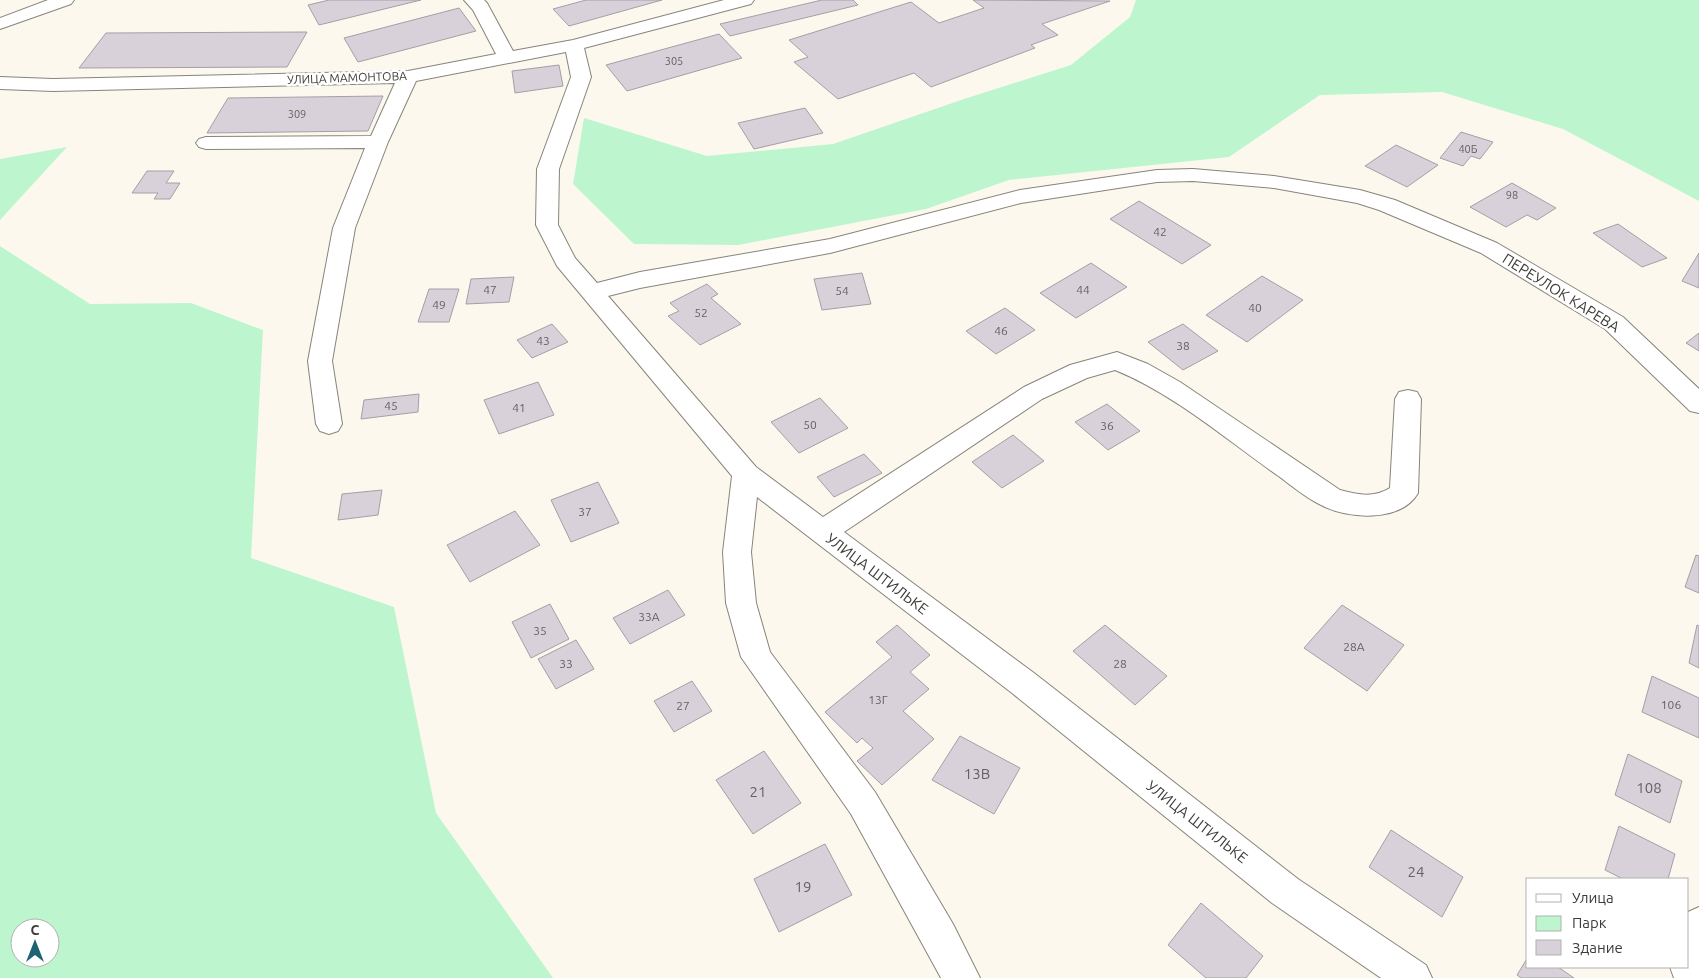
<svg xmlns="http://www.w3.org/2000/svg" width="1699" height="978" viewBox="0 0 1699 978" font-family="Ubuntu,sans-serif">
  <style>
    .green { fill: #bdf6ce; fill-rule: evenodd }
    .building { fill: #d9d1da; stroke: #a59ea6 }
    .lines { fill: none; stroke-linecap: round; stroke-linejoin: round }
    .minor-casing { stroke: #88847b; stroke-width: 2 }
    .minor { fill: #fff; fill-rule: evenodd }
    .labels { text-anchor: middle; stroke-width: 5; stroke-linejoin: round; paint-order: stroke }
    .far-number-label { font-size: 11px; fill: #646160 }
    .far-street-label { font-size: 12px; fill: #3d3c38; stroke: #fff }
    .number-label { font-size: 12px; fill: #646160 }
    .street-label { font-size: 15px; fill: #3d3c38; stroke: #fff }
    .near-number-label { font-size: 15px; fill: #646160 }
  </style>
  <rect width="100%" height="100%" fill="#fdf8ee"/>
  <path class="green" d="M1136 0H1699V201L1563 129 1442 92 1320 95 1229 157 1009 180 926 209 738 245 634 244 573 184 584 118 707 156 833 144 964 99 1071 65 1130 17Z
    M67 147 0 220V159Z
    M0 246 90 304 191 303 263 330 251 558 394 607 436 813 553 978H0ZM20 928H50V958H20Z"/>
  <path class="building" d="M329 0H421L319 25 308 5Z
    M586 0H662L569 26 553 9Z
    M822 0H853L858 5 730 36 720 24Z
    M973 0 1110 1 1042 24 1058 35 1031 45 1035 48 931 87 914 73 838 99 794 62 808 57 789 40 911 2 939 23 984 8Z
    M459 8 476 31 358 62 344 38Z
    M307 32 287 67 79 68 106 33Z
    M719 34 742 58 627 91 606 65Z
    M559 65 563 86 515 93 512 71Z
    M383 96 368 131 207 133 228 98Z
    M805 108 823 133 754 149 738 123Z
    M1461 132 1493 142 1480 159 1471 156 1463 166 1440 158Z
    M1396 145 1438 165 1407 187 1365 166Z
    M147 171H174L166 183H180L170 199H154L158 193H132Z
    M1512 183 1556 208 1537 220 1527 215 1506 227 1470 207Z
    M1139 201 1211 245 1182 264 1110 219Z
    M1618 224 1667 258 1642 267 1593 233Z
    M1699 253V288L1682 281Z
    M1091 263 1127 287 1076 318 1040 293Z
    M862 273 871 304 822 310 814 279Z
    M1262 276 1303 300 1247 342 1206 315Z
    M514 277 509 302 466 304 471 279Z
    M707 284 718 294 711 298 741 324 700 345 668 316 679 311 670 303Z
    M429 289H459L449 322H418Z
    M1005 308 1035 330 996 354 966 331Z
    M552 324 568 342 532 358 517 340Z
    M1183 324 1218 351 1183 370 1148 342Z
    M1699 333V351L1686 343Z
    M538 382 554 415 499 434 484 400Z
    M419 394 418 412 361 419 364 400Z
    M820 398 848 428 799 453 771 422Z
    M1107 404 1140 431 1108 450 1075 422Z
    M1013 435 1044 461 1002 488 972 462Z
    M864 454 882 473 834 497 817 477Z
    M598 482 619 523 571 542 551 500Z
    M382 490 378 515 338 520 342 494Z
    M515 511 540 545 470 582 447 545Z
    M1696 555 1699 556V593L1685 587Z
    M668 590 685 615 630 644 613 618Z
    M550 604 569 639 531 658 512 622Z
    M1342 605 1404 645 1367 691 1304 648Z
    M897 625 930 655 910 672 929 689 903 711 934 739 882 785 857 761 873 748 862 738 857 743 825 712 892 657 876 642Z
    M1105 625 1167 676 1135 705 1073 651Z
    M1697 625 1699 626V668L1689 663Z
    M576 640 594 669 556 689 538 659Z
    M1652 676 1699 698V738L1642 712Z
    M692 681 712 711 674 732 654 701Z
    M960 736 1020 768 994 814 932 780Z
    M764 751 801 803 753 834 716 780Z
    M1628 754 1682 781 1670 823 1615 795Z
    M1619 826 1675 854 1668 879H1623L1605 870Z
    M1391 830 1463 877 1442 917 1369 867Z
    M825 844 852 895 779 932 754 879Z
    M1201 903 1263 956 1246 978H1206L1168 945Z
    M1528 957V967H1558L1574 978H1521L1517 975Z"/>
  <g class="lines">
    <g class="minor-casing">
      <path id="minor" d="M48 0H74L71 4 0 29V18Z
        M464 0H484L487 3 513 51 573 40 724 0H754L751 4 584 48 591 77 559 169 558 225 575 258 597 283 640 272 830 239 1020 190 1157 170 1193 169 1274 176 1360 190 1395 200 1497 243 1623 317 1699 389V413L1690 411 1605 329 1481 253 1379 210 1357 203 1274 188 1193 181 1157 182 1021 203 830 253 640 288 608 296 756 467 823 517 1024 387 1070 365 1117 352 1148 364 1180 382 1340 490C1359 495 1373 498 1390 488L1395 399 1399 392 1408 390 1417 392 1421 399 1418 493C1401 523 1347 519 1321 505 1306 498 1291 485 1277 475 1226 439 1174 394 1115 370L1087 378 1042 399 844 532 1034 673 1298 879 1426 965 1432 978H1381L1272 903 1012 693 757 497 751 552 756 603 770 652 875 792 953 924 980 978H941L851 814 741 657 726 603 723 552 732 476 557 266 536 225 537 169 571 77 566 52 416 81 388 142 355 228 332 361 342 424 338 431 329 434 320 431 316 424 308 361 333 228 365 148 206 149 199 147 196 143 199 139 206 137 371 136 395 83 53 91 0 89V77L53 79 408 71 496 54 473 10Z
        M1699 907V978H1674L1670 967H1688V912Z"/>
    </g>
    <use href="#minor" class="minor"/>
  </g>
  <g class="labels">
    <g class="far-number-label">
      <text x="674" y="65">305</text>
      <text x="297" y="118">309</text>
      <text x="1468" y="153">40Б</text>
      <text x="1512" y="199">98</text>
    </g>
    <g class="far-street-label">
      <text transform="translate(347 78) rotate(-2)" y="4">УЛИЦА МАМОНТОВА</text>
    </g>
    <g class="number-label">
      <text x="1160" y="236">42</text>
      <text x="490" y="294">47</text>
      <text x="1083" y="294">44</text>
      <text x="842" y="295">54</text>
      <text x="439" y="309">49</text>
      <text x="1255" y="312">40</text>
      <text x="701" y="317">52</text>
      <text x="1001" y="335">46</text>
      <text x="543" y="345">43</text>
      <text x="1183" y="350">38</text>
      <text x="391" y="410">45</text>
      <text x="519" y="412">41</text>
      <text x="810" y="429">50</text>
      <text x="1107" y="430">36</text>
      <text x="585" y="516">37</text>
      <text x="649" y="621">33А</text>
      <text x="540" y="635">35</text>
      <text x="1354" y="651">28А</text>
      <text x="566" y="668">33</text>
      <text x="1120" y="668">28</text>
      <text x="878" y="704">13Г</text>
      <text x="1671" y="709">106</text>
      <text x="683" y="710">27</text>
    </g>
    <g class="street-label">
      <text transform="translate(1561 293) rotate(32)" y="5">ПЕРЕУЛОК КАРЕВА</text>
      <text transform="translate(877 574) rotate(37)" y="5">УЛИЦА ШТИЛЬКЕ</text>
      <text transform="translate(1197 822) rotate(38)" y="5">УЛИЦА ШТИЛЬКЕ</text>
    </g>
    <g class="near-number-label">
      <text x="977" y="779">13В</text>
      <text x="1649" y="793">108</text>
      <text x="758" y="797">21</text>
      <text x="1416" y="877">24</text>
      <text x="803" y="892">19</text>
    </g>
  </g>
  <rect x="1526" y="878" width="162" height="90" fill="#ffffff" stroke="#b1b1af"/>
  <rect x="1536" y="894" width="25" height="8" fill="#ffffff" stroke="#b1b1af"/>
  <text x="1572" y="903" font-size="15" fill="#3d3c38">Улица</text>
  <rect x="1536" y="916" width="25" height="15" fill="#bdf6ce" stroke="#b1b1af"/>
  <text x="1572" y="928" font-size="15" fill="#3d3c38">Парк</text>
  <rect x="1536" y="940" width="25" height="15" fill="#d9d1da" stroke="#b1b1af"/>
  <text x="1572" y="953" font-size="15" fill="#3d3c38">Здание</text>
  <g transform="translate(35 943)"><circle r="24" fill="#ffffff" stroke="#b1b1af"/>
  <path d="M0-4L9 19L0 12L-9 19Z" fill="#1e6274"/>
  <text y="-8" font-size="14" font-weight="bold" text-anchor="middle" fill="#3d3c38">С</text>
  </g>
</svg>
